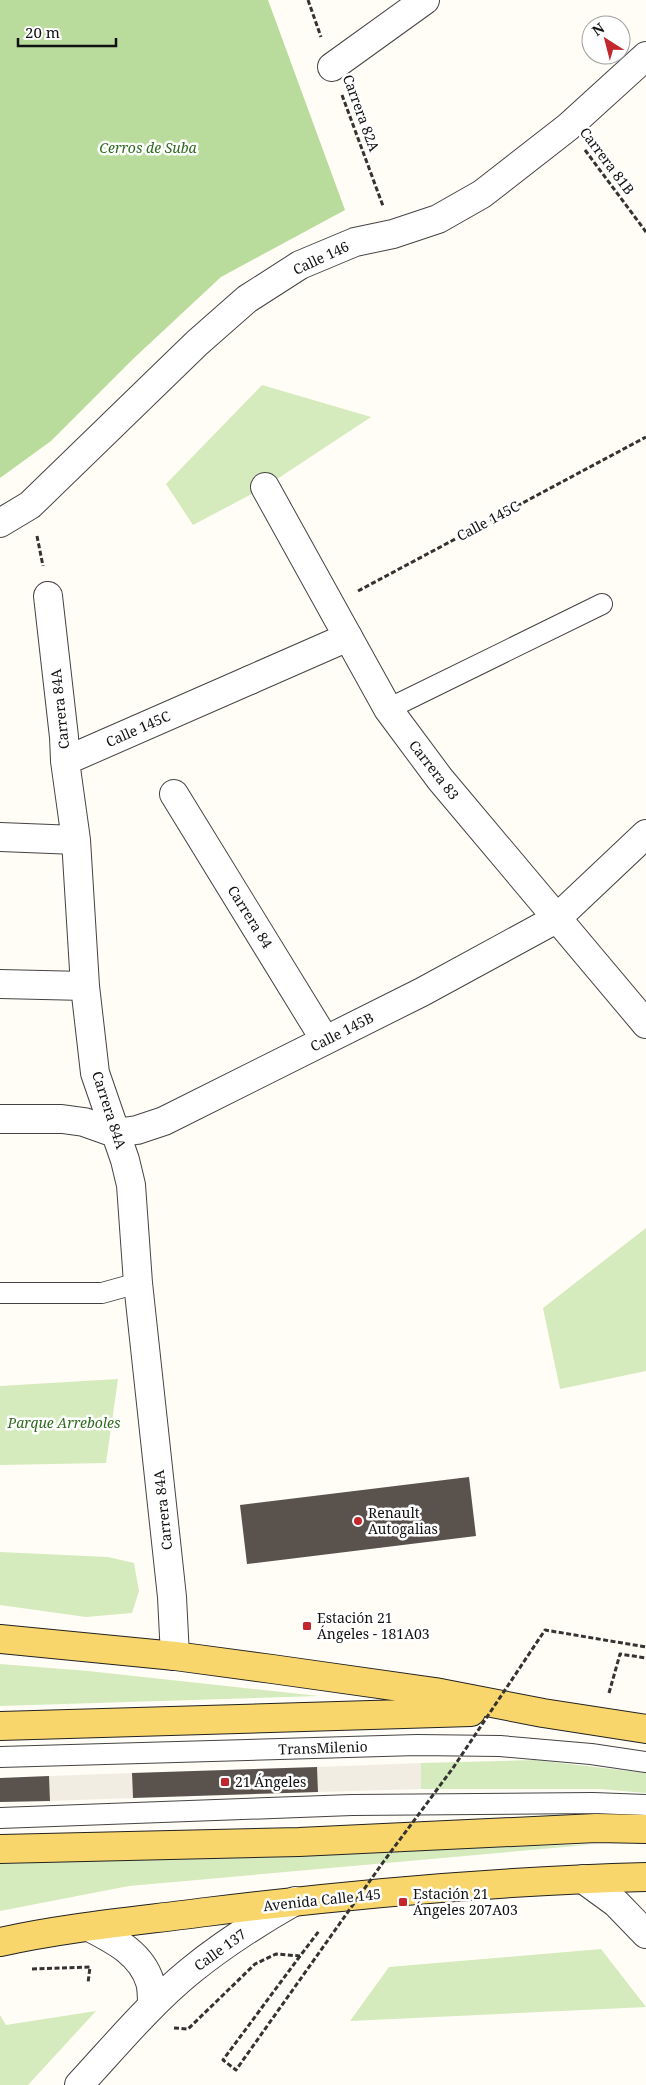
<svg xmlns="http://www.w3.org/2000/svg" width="646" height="2085" viewBox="0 0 646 2085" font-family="'Noto Serif',serif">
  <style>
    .green { fill: #d5ebbd }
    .forest { fill: #b9dc9c }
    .plaza { fill: #f1ede2 }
    .building { fill: #5a524d }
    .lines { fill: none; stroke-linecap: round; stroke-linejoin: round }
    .service-casing { stroke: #444; stroke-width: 22 }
    .pedestrian-casing { stroke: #444; stroke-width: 30 }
    .minor-casing { stroke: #444; stroke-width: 30 }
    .tertiary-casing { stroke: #444; stroke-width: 30 }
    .primary-casing { stroke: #222; stroke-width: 30 }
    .path { stroke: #333; stroke-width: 3; stroke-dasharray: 5 2.5; stroke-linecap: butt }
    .service { stroke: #fff; stroke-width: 20 }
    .pedestrian { stroke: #fff; stroke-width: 28 }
    .minor { stroke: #fff; stroke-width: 28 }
    .tertiary { stroke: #fff; stroke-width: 28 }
    .primary { stroke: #f9d66b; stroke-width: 28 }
    .path-bridge { stroke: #333; stroke-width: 3; stroke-dasharray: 5 2.5; stroke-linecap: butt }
    .poi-dot { fill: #c4262e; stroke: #fff; stroke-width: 2 }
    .labels { text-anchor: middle; stroke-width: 5; stroke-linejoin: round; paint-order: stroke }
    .street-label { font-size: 14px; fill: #111; stroke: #fff }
    .park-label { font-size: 14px; font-style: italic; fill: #2f6b1f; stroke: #fff }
    .poi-label { font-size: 14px; fill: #111; stroke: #fff; text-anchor: start }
  </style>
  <rect width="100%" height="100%" fill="#fffdf5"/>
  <path class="green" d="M262 385 371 417 265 487 193 525 166 484Z
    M646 1228V1371L560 1389 543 1308Z
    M118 1379 106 1463 0 1465V1386Z
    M0 1552 108 1557 134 1563 139 1591 132 1613 86 1617 0 1605Z
    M0 1664 88 1671 319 1696 0 1706Z
    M535 1760 646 1773V1793L600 1789H421V1763Z
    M598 1844 129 1886 0 1911V1864Z
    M601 1949 646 2007 350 2021 389 1967Z
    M96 2011 28 2085H0V2015L6 2025Z"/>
  <path class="forest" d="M0 0H268L345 210 221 277 133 359 51 441 0 478Z"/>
  <path class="plaza" d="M421 1763V1789L318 1792 317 1767Z
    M132 1773 133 1798 50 1801 49 1776Z"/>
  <path class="building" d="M469 1477 476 1536 247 1564 240 1505Z
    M317 1767 318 1792 133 1798 132 1773Z
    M49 1776 50 1801 0 1802V1778Z"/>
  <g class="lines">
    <g class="service-casing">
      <path id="service" d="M388 709 602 604
        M0 1293H102L138 1283
        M0 1757 417 1745 500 1746 591 1754 646 1762
        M0 1818 352 1805 593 1803 646 1805"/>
    </g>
    <g class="pedestrian-casing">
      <path id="pedestrian" d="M250 680 348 637"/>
    </g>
    <g class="minor-casing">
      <path id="minor" d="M332 67 425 0
        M265 487 388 709 440 779 646 1024
        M48 596 64 737 65 761 76 840 85 986 95 1073 125 1160 131 1185 138 1283 172 1597 175 1656
        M65 761 250 680
        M174 794 325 1040
        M0 837 76 840
        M0 984 85 986
        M0 1119H62L84 1122 115 1133 137 1130 164 1121 422 992 556 919 646 834"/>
    </g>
    <g class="tertiary-casing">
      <path id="tertiary" d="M0 523 30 505 197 343 247 299 300 265 355 242 393 234 438 219 482 194 568 127 646 56
        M583 1879 616 1903 646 1934
        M89 1927C114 1940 141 1953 150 1982 152 1989 152 1998 152 2006
        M79 2085C115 2046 149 2005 189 1972 222 1945 258 1922 295 1901"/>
    </g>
    <g class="primary-casing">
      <path id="primary" d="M0 1639 175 1656 272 1669 435 1692 543 1713 646 1729
        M0 1726 471 1712
        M0 1849 299 1842 596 1828 646 1829
        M0 1942C67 1927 137 1921 206 1912 351 1894 499 1881 646 1877"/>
    </g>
    <path class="path" d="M308 0 321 37
      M342 95 383 206
      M585 150 646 232
      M37 536 43 566
      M358 591 646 437
      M609 1693 620 1654 646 1658
      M32 1969 90 1967 88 1983
      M174 2028 188 2029 255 1964 276 1954 300 1956 319 1931"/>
    <use href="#service" class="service"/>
    <use href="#pedestrian" class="pedestrian"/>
    <use href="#minor" class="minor"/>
    <use href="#tertiary" class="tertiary"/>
    <use href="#primary" class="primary"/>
    <path class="path-bridge" d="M300 1956 223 2060 236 2070 384 1861 453 1768 545 1630 646 1647"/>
  </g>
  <g class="poi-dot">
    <circle cx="358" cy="1521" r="5"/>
    <rect x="302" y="1621" width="10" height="10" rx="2.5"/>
    <rect x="220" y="1777" width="10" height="10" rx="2.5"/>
    <rect x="398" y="1897" width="10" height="10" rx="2.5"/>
  </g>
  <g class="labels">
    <g class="street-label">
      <text transform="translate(361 113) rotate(70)" y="5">Carrera 82A</text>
      <text transform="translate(607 161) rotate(53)" y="5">Carrera 81B</text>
      <text transform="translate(321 258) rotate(-25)" y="5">Calle 146</text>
      <text transform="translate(488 521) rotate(-28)" y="5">Calle 145C</text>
      <text transform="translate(60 709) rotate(-96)" y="5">Carrera 84A</text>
      <text transform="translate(138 729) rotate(-24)" y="5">Calle 145C</text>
      <text transform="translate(434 770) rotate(52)" y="5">Carrera 83</text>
      <text transform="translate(250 917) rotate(58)" y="5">Carrera 84</text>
      <text transform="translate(342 1032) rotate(-27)" y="5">Calle 145B</text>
      <text transform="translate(109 1110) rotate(72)" y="5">Carrera 84A</text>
      <text transform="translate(163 1510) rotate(-96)" y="5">Carrera 84A</text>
      <text transform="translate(323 1748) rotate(-2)" y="5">TransMilenio</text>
      <text transform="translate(322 1900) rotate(-6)" y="5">Avenida Calle 145</text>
      <text transform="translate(220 1950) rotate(-36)" y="5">Calle 137</text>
    </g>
    <g class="park-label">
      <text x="148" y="153">Cerros de Suba</text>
      <text x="64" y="1428">Parque Arreboles</text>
    </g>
    <g class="poi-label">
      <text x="368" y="1518">Renault<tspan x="368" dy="16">Autogalias</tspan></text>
      <text x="317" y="1623">Estación 21<tspan x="317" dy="16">Ángeles - 181A03</tspan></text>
      <text x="235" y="1787">21 Ángeles</text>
      <text x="413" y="1899">Estación 21<tspan x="413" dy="16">Ángeles 207A03</tspan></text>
    </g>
  </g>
  <g transform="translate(606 40) rotate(324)"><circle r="24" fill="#ffffff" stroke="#a0a0a0"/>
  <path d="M0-4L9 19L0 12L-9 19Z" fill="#c4262e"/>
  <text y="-8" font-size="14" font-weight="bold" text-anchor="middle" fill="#111111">N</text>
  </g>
  <path d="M18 38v8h98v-8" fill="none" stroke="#111111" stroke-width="2.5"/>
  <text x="25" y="38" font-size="15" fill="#111111" stroke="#ffffff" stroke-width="4" paint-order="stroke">20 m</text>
</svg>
